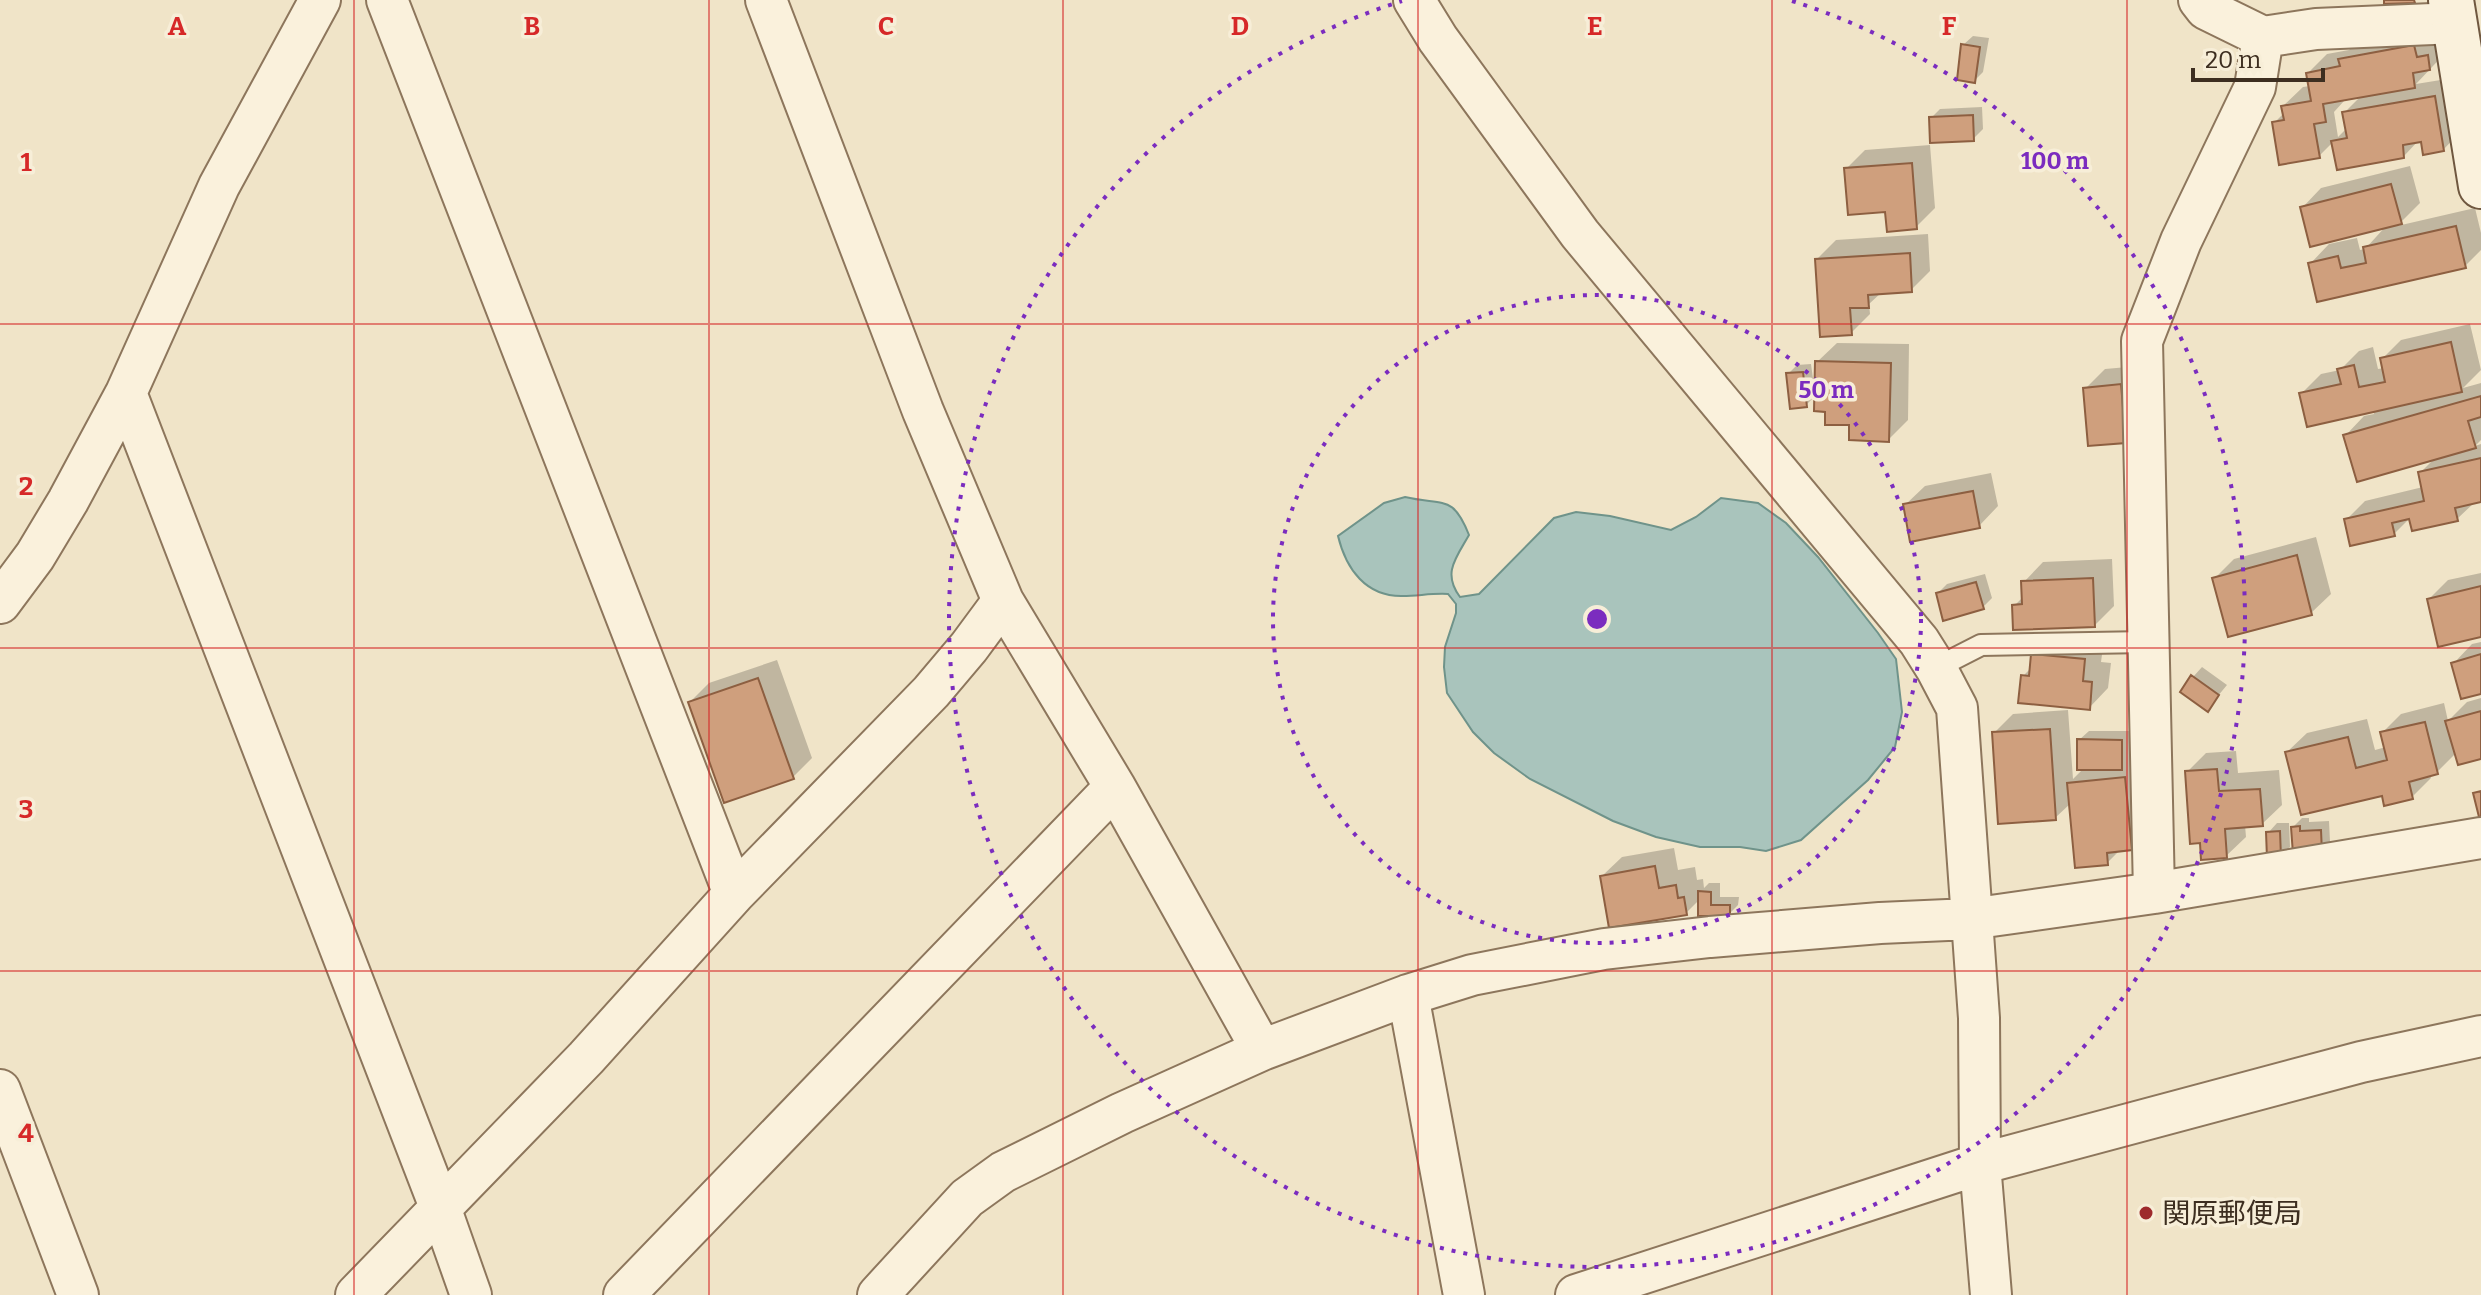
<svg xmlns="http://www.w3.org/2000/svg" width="2481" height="1295" viewBox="0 0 2481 1295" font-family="Bitter,'Noto Sans JP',serif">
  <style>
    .water { fill: #a9c4bc; stroke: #6f938a; stroke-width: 2 }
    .shadow { fill: #0003; fill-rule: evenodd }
    .building { fill: #cf9f7d; stroke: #8d5f41; stroke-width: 2 }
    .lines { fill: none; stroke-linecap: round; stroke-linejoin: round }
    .service-casing { stroke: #8d765c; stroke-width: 24 }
    .minor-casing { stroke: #8d765c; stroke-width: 44 }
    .secondary-casing { stroke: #6f573f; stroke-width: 48 }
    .service { stroke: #faf1dc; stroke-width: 20 }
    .minor { stroke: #faf1dc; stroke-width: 40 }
    .secondary { stroke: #faf1dc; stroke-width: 44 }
    .grid { fill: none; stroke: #d62828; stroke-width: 2; stroke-opacity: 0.55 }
    .ring { fill: none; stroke: #7b2cbf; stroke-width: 4; stroke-dasharray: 4 8 }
    .poi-dot { fill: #9e2a2b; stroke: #f7eed8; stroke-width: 3 }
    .labels { text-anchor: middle; stroke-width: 7; stroke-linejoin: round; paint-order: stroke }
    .poi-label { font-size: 28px; fill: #3d2e20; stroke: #f7eed8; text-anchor: start }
    .grid-label { font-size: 26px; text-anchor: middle; font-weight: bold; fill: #d62828; stroke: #f7eed8; stroke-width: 7; stroke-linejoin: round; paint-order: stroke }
    .centre { fill: #7b2cbf; stroke: #f7eed8; stroke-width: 4 }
    .ring-label { font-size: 24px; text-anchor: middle; font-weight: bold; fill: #7b2cbf; stroke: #f7eed8; stroke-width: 7; stroke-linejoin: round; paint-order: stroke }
  </style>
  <rect width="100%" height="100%" fill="#f0e4c8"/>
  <path class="water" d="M1405 497C1444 506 1453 494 1469 535 1456 558 1442 573 1460 597L1479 594 1554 518 1576 512 1610 516 1671 530 1696 517 1721 498 1758 503 1786 523 1818 557 1878 633 1896 659 1902 712 1895 747 1868 780 1801 840 1766 851 1740 847H1700L1656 837 1613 821 1530 779 1494 753 1473 732 1447 693 1444 667 1445 647 1456 613V604L1448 594C1432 593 1418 596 1403 596 1366 597 1346 569 1338 536L1384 503Z"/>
  <path class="shadow" d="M2433 27 2449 49 2416 84 2453 78 2462 130 2443 150 2419 140 2404 156 2334 141 2319 156 2274 123 2284 113 2283 106 2303 87 2310 86 2308 73 2327 54 2349 50 2359 40ZM2362 95 2345 112 2347 128 2338 137 2334 112 2344 101V98Z
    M1973 36 1989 38 1983 72 1974 81 1963 45Z
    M1982 107 1983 129 1973 139 1931 118 1940 109Z
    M1930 145 1935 208 1916 227 1887 210 1846 169 1865 150Z
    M2410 166 2420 203 2397 226 2475 208 2481 233V250L2465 266 2318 300 2310 264 2329 244 2357 238 2360 250 2365 249 2387 225 2302 208 2321 188Z
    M1928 234 1930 271 1911 290 1882 292 1869 304 1870 314 1851 333 1817 259 1836 240Z
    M2470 324 2481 370 2463 388 2481 383V440L2475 446 2481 444V500L2475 502 2457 519 2410 518 2394 534 2346 520 2365 501 2423 487 2420 473 2436 457 2345 436 2364 416 2374 414 2373 410 2302 393 2321 374 2340 370 2359 351 2373 347 2378 369 2384 368 2382 359 2401 340Z
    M1837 343 1909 344 1908 420 1888 440 1827 410 1816 395 1806 405 1788 374 1797 365 1811 364 1814 386H1816L1817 362Z
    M2139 366 2125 441 2085 389 2105 369Z
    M1991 473 1998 506 1979 526 1905 505 1925 486Z
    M2316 537 2331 594 2311 613 2214 579 2234 559Z
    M2112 559 2114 606 2095 625 2014 606 2024 596V582L2043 562Z
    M2481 573V635L2429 599 2448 580Z
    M1985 574 1992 598 1983 607 1938 593 1947 584Z
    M2052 635 2104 640 2101 662 2111 663 2108 688 2089 708 2023 676 2032 667 2033 655Z
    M2481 642V692L2453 664 2472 644Z
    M777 660 812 758 793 777 690 702 709 683Z
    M2202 667 2227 685 2207 709 2193 677Z
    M2481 698V757L2456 753 2437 772 2430 774 2431 778 2412 797 2383 793 2287 752 2307 733 2367 719 2375 750 2386 747 2382 733 2401 714 2444 703 2448 721 2467 702Z
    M2068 710 2073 779 2084 768 2079 740 2089 731H2131L2130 760 2144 759 2151 829 2131 848 2121 849 2107 863 2071 803 2055 818 1994 733 2013 714Z
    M2236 751 2238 773 2279 770 2282 805 2262 824 2245 825 2246 837 2226 856 2187 772 2206 753Z
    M2302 818H2309V822L2329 821 2330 842 2321 851 2293 827Z
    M2277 823H2289L2290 847 2280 856 2268 833Z
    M1674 848 1678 870 1695 867 1697 880 1703 879 1704 888 1709 883H1720V897H1739L1738 905 1729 914H1700V899L1686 913 1602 876 1622 857Z"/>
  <path class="building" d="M2384 0H2414L2415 3 2384 4Z
    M1961 44 1980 47 1975 83 1957 80Z
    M2414 45 2417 57 2428 55 2430 70 2413 73 2415 88 2323 104 2326 122 2314 124 2320 158 2279 165 2272 122 2284 120 2281 106 2311 101 2306 73 2340 66 2338 59Z
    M2435 96 2444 151 2423 155 2421 142 2403 145 2404 158 2337 170 2331 141 2347 138 2342 112Z
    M1973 115 1974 141 1930 143 1929 117Z
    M1912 163 1917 229 1887 232 1885 212 1848 215 1844 168Z
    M2391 184 2402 224 2310 247 2300 207Z
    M2456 226 2466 268 2317 302 2308 263 2338 256 2341 268 2366 263 2363 247Z
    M1910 253 1912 292 1868 295 1869 308H1850L1852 335 1820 337 1815 259Z
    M2451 342 2462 392 2307 427 2299 393 2341 384 2337 369 2354 365 2359 387 2385 382 2380 358Z
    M1815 361 1891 363 1889 442 1849 440V425H1825V412L1814 411Z
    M1803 372 1807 407 1790 409 1786 373Z
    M2121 384 2126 443 2088 446 2083 388Z
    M2481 396V417L2468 421 2476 448 2357 482 2343 435Z
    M2481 458V502L2455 508 2458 521 2412 531 2409 519 2392 523 2395 536 2350 546 2344 519 2424 501 2418 472Z
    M1973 491 1980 528 1910 542 1903 504Z
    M2297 555 2312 615 2228 637 2212 578Z
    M2093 578 2095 627 2013 630 2012 605 2022 604 2021 581Z
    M1976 582 1984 609 1943 621 1936 593Z
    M2481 586V637L2438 647 2427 599Z
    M2031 654 2085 659 2083 681 2092 682 2090 710 2018 703 2021 675 2029 676Z
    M2481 654V694L2461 699 2451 663Z
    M2191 675 2219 695 2208 712 2180 692Z
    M758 678 794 779 724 803 688 702Z
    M2481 711V759L2458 765 2445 721Z
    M2425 722 2438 774 2409 782 2413 799 2384 806 2382 796 2301 815 2285 752 2348 737 2356 768 2387 760 2380 732Z
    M2050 729 2056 820 1998 824 1992 732Z
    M2077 739 2122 740V770H2077Z
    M2217 769 2219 791 2260 789 2263 826 2225 829 2227 858 2201 860 2200 843 2190 844 2185 771Z
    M2125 777 2132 850 2107 853 2108 865 2075 868 2067 783Z
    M2481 791V821H2480L2473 793Z
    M2300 826V831L2321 830 2322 853 2293 854 2291 827Z
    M2280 831 2281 858H2267L2266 832Z
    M1655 866 1659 888 1676 885 1678 898 1684 897 1687 915 1609 928 1600 876Z
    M1698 891 1711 892V905H1730V916H1698Z"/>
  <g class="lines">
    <g class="service-casing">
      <path id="service" d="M1936 668 1981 645 2147 642"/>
    </g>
    <g class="minor-casing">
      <path id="minor" d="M387 0 734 894
        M1414 0 1438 39 1580 234 1919 641 1936 668 1957 708 1979 1018 1980 1164 1991 1295
        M2199 0 2206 9 2263 37 2316 29 2456 23
        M126 393 440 1207 471 1295
        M1003 601 1115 787 1262 1050
        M0 603 35 556 68 501 126 393 219 186 320 0
        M2154 893 2142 341 2181 241 2255 87 2263 37
        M1408 995 1464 1295
        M0 1090 78 1295
        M356 1295 586 1058 734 894 931 692 969 647 1003 601 923 411 766 0
        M624 1295 1115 787
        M878 1295 967 1198 1003 1172 1122 1113 1262 1050 1408 995 1472 975 1604 949 1710 937 1880 923 1970 919 2154 893 2481 838
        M1576 1295 1980 1164 2361 1062 2481 1036"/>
    </g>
    <g class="secondary-casing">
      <path id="secondary" d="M2451 0 2481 186"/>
    </g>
    <use href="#service" class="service"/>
    <use href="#minor" class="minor"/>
    <use href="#secondary" class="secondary"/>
  </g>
  <path class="grid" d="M354 0V1295M709 0V1295M1063 0V1295M1418 0V1295M1772 0V1295M2127 0V1295M0 324H2481M0 648H2481M0 971H2481"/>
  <g class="ring">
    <circle cx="1597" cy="619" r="324"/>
    <path d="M1792 1A648 648 0 1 1 1402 1"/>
  </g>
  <circle class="poi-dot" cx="2146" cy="1213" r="8"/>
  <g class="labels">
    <g class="poi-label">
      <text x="2162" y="1223">関原郵便局</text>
    </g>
  </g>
  <g class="grid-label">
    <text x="177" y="35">A</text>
    <text x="532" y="35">B</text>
    <text x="886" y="35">C</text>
    <text x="1240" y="35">D</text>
    <text x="1595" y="35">E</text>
    <text x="1949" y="35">F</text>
    <text x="26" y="171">1</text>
    <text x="26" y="495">2</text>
    <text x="26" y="818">3</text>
    <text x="26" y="1142">4</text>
  </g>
  <circle cx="1597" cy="619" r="12" class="centre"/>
  <g class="ring-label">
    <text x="2055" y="169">100 m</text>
    <text x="1826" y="398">50 m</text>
  </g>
  <path d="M2193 68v12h130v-12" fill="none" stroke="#3d2e20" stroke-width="4"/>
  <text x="2205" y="68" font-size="24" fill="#3d2e20" stroke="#f7eed8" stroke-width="6" paint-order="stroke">20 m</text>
</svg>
